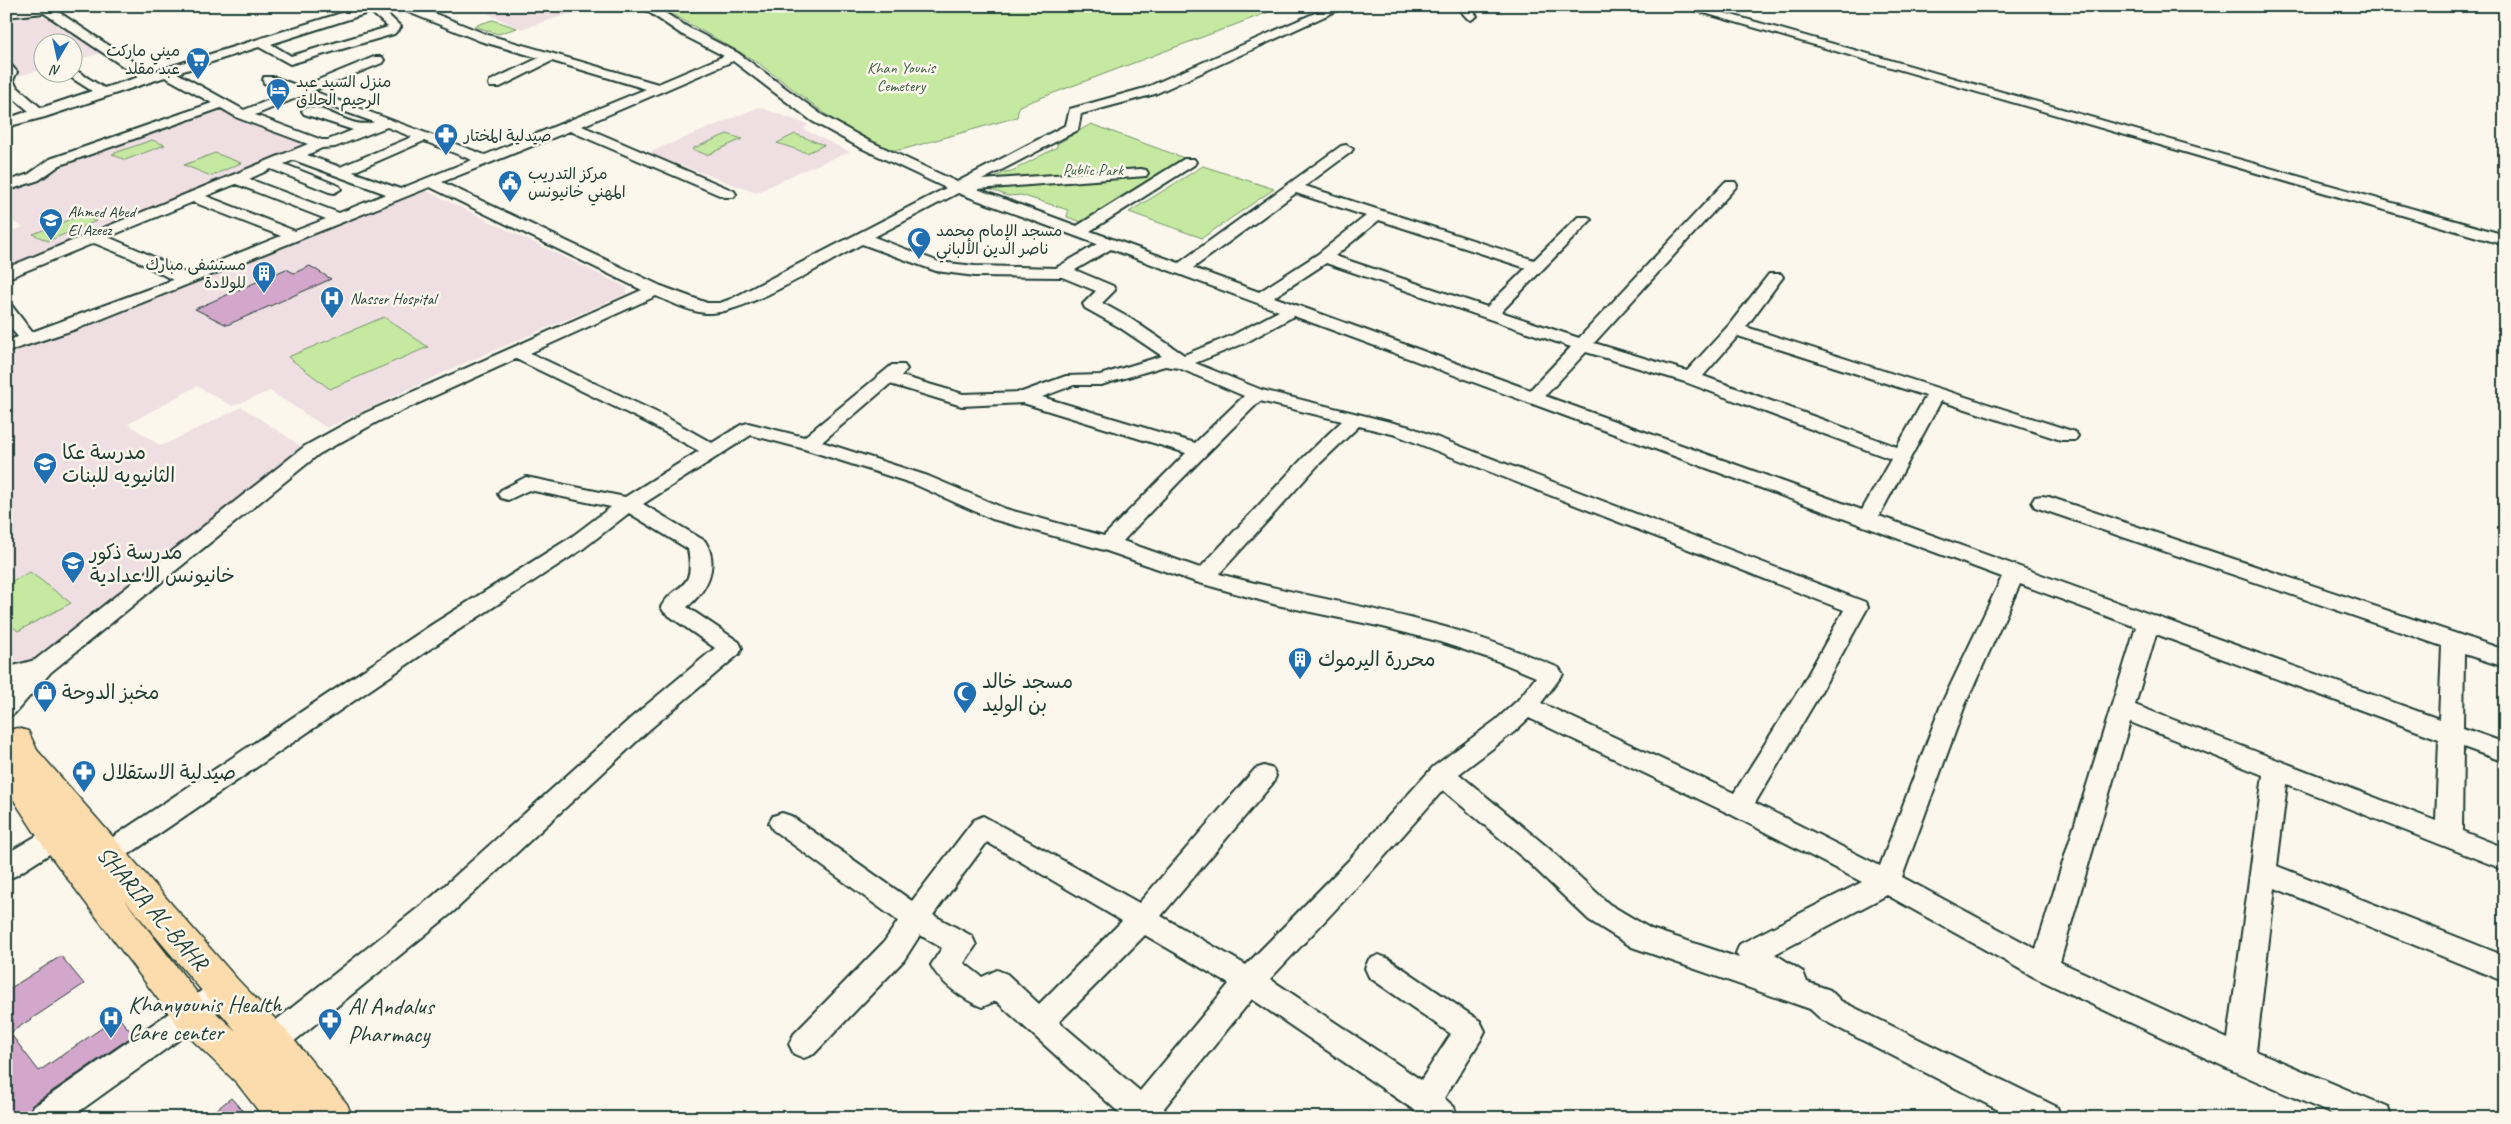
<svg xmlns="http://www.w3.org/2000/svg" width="2511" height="1124" viewBox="0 0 2511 1124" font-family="Caveat,'Playpen Sans Arabic',sans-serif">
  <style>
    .built { fill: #efdfe2 }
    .green { fill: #c6e9a2; stroke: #72936b }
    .building { fill: #d3a7cb; stroke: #1f3d34 }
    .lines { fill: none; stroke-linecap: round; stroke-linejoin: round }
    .minor-casing { stroke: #1f3d34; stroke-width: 4 }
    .major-casing { stroke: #1f3d34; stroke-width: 3 }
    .minor { fill: #fbf7ec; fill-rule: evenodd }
    .major { fill: #fcdcac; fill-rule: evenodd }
    .labels { text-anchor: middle; stroke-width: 5; stroke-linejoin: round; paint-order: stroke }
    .far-poi-label { font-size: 16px; fill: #1f3d34; stroke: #fbf7ec; text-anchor: start }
    .far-park-label { font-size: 16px; fill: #405f4a; stroke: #fbf7ec }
    .poi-label { font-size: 20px; fill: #1f3d34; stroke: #fbf7ec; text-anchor: start }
    .near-street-label { font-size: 24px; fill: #1f3d34; stroke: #fbf7ec }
    .near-poi-label { font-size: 24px; fill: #1f3d34; stroke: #fbf7ec; text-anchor: start }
  </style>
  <rect width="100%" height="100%" fill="#fbf7ec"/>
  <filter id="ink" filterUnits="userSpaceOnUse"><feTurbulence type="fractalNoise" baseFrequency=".02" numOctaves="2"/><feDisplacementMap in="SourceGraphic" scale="10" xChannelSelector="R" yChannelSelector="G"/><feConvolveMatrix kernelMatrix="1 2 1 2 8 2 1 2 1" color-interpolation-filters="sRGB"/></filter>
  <g filter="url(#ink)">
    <path class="built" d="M502 6H575L582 10 521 29 485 12Z
      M38 16 45 17 74 34 101 53 73 61 72 42H42V69L19 76 6 63V20Z
      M212 107 309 145 9 269 6 268V233L23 227 6 218V189L61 169 54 165Z
      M759 107 809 125 803 129 850 152 799 172 756 193 648 153Z
      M421 188 628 288 626 294 460 365 327 428 270 391 232 406 197 386 128 424 161 446 242 407 307 450 64 645 6 687V344L17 351Z"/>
    <path class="green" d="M658 6H1285L1019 106 1017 117 901 150H892L844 128 757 62Z
      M492 20H493L517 28 498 34 474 26Z
      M1091 124 1187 159 1084 223 1067 217 1068 210 1021 195 1008 196 992 190V179L1005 172 1012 171 1057 147V144Z
      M727 134 742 139 707 155 692 149Z
      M795 134 824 145 807 153 777 143Z
      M152 140 165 145 125 160 112 154Z
      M215 153 241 163 211 176 184 165Z
      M1203 166 1274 189 1202 238 1129 212Z
      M81 215 96 221 48 241 33 234Z
      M384 317 428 347 330 389 288 357Z
      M30 572 71 603 18 631 6 622V584Z"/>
    <path class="building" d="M310 266 331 279 227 325 195 309 286 269 294 273Z
      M61 956 84 984 10 1033 39 1071 118 1017 134 1035 32 1105 27 1118H6V991Z
      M231 1098 249 1118H206Z"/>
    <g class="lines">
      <g class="minor-casing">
        <path id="minor" d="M40 6H76L57 11 150 73 364 6H416L488 35 658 84 724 56 681 34 640 6H654L689 28 738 53 822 115 867 140 957 182 1066 125 1070 109 1145 88 1331 6H1347L1155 94 1081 114 1078 130 982 180 1141 169 1146 170 1148 173 1146 176 977 189 1077 226 1184 159H1194L1196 162 1194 165 1090 231 1179 263 1341 146 1346 145 1353 149 1351 152 1305 186 1534 260 1578 217H1588L1591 220 1588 223 1501 312 1579 338 1725 182H1735L1737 185 1735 188 1594 343 1687 371 1729 325 1769 274H1781L1783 277 1746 327 2075 432 2078 436 2075 440H2061L1941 401 1879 516 2439 719 2442 646 2035 507 2032 502 2035 497 2042 496 2049 497 2505 650V667L2464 654 2463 728 2505 743V762L2463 747 2462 831 2505 848V870L2287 784 2277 866 2505 956V982L2275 888 2256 1051 2388 1107 2392 1118H2341L2229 1069 2034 977 1887 895 1775 954 1803 972 1807 982 1830 990 1841 1001 2057 1107 2061 1118H2014L1821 1019 1810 1009 1632 947 1589 920 1528 862 1443 790 1368 875 1270 979 1421 1080 1451 1034 1369 977 1365 968 1369 959 1379 955 1389 959 1480 1021 1485 1031 1480 1041 1444 1098 1454 1107 1458 1118H1421L1414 1110 1252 999 1164 1108 1168 1118H1125L996 1001 982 1007C964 1000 939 982 931 965L942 948 920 935 904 960 814 1054 804 1058 794 1054 789 1044 794 1034 884 942 898 921 773 830 769 823 773 816 782 813 791 816 912 901 974 820 983 816 1139 903 1255 769 1264 766 1273 769 1276 776 1273 783 1161 916 1246 965 1350 859 1433 767 1496 720 1518 700 1536 677 1495 660 1437 641 1383 627 1277 605 1196 582 1104 550 992 519 914 484 801 448 751 435 643 504 705 541C720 565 707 591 687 607L739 642 742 648 739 654 650 729 453 912 281 1052 271 1056 261 1052 256 1042 261 1032 433 896 632 717 715 648 664 612 661 607C676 581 696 592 688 549L629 513 584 548 449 636 116 863 107 866 98 863 94 855 98 847 433 624 570 538 611 507 529 490 508 500 501 498 498 494 501 490 526 477 625 497 699 451 648 423 516 359 379 421 319 454 51 672 14 714 6 717V692L14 683 6 685V668L35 660 305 446 365 413 642 290 430 187 79 328 6 352V341L18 337 6 322V305L12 306 32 332 173 280 131 258 94 243 6 279V268L308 144 238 118 221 108 60 165 39 180 6 191V182L29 174 50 159 212 103 165 77 45 117 6 127V119L29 111 6 92V63L10 64 17 72 13 80 16 86 41 108 92 91 67 75 66 72H72V68L104 88 139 77 44 13 6 17V10ZM383 10H403L480 41 539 58 490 81 489 84 490 87H500L552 61 646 89 485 155 313 91 382 63 384 60 382 57H374L301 87 274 77H264L263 80 264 83 289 92 244 110 177 73 259 47 290 64 394 34 401 27ZM371 12 388 27 291 56 271 44ZM733 61 812 121 857 146 946 188 731 299 720 303H707L661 286 442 182 570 131 724 197H734L736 194 734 191 582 126ZM301 96 374 122C351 131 326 103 304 108L302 111 304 114 353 130 328 140H322L255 115ZM387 127 412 137 340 167 307 155 322 148 335 147ZM424 141 472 160 400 189 353 172ZM294 160 386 194 339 213 249 179 271 169 329 192 334 193 341 189 339 186 284 164ZM236 184 326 219 295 231 206 196ZM958 193 1097 244 1056 268 975 266 939 262 874 237ZM1296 193 1366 216 1318 254 1259 292 1193 268ZM193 202 281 236 187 274 143 252 108 237ZM1379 220 1526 268 1487 307 1335 256ZM862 244 936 271 975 276 1062 277 1096 291 1083 304 1085 308 1119 327 1162 356 1100 375 1066 376 1022 392 963 394 901 376 907 369 904 365H892L804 437 748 423 741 425 712 443 662 415 530 353 656 296C671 302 690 312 706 313 742 316 827 262 862 244ZM1111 249 1279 311 1233 335 1184 355 1131 319 1102 303 1115 290 1113 286 1075 270ZM1326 263 1571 347 1530 390 1274 297ZM1294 316 2002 577 1941 705 1880 866 1755 803 1818 697 1868 607 1865 602 1410 427 1262 390 1195 363 1245 343ZM1738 336 1926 396 1897 447 1703 376ZM1586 352 1685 382 1891 459 1862 510 1545 396ZM1165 366 1179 368 1244 396 1195 443 1042 397 1074 385H1101ZM890 384 962 406 1023 403 1186 453 1104 536 1006 509 928 476 822 442ZM1260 401 1342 421 1304 457 1200 568 1123 541C1168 492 1213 447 1260 401ZM1359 426 1396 435 1844 610 1802 685 1734 793 1541 703 1563 674 1559 668C1520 652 1482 637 1441 626 1368 606 1293 594 1219 574L1318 465ZM2020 584 2136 627 2036 949 1902 877 1965 705ZM2156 634 2439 739 2436 821 2135 705ZM1529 718 1730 814 1862 882 1740 944 1736 953 1739 958 1651 929 1609 904 1546 846 1459 774 1514 732ZM2130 722 2263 775 2228 1039 2060 962ZM987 842 1122 921 1039 1004 1007 974 997 970 982 977 964 963 976 945 972 936 933 915ZM1145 935 1229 984 1140 1091 1059 1022Z
          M1456 6H1469L1477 16 1471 20 1467 18Z
          M1680 6H1700L2505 235V245Z
          M67 819 76 823 80 830 76 837 15 876 6 879V854L58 823Z
          M224 978 234 982 238 991 234 1000 70 1118H29L33 1107 214 982Z"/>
      </g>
      <g class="major-casing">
        <path id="major" d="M17 728 28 731 37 750 237 979 285 1029 347 1104 353 1118H264L237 1083 179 1027 44 847 6 788V758L9 759 6 752V731ZM124 899 236 1031 205 1003Z"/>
      </g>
      <use href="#minor" class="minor"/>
      <use href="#major" class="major"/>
    </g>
  </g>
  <defs>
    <g id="supermarket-pin" transform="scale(1.25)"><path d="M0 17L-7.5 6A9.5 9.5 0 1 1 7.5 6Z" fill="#1f6fb2" stroke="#fbf7ec"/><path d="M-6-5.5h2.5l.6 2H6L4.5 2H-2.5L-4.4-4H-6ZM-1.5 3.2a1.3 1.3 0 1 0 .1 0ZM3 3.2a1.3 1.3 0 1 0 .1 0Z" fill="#fff"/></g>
    <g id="hotel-pin" transform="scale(1.25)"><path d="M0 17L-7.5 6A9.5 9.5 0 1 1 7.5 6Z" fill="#1f6fb2" stroke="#fbf7ec"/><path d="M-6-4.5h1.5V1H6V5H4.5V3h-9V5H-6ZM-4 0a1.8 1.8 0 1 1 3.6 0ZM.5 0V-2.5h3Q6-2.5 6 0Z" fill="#fff"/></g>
    <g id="pharmacy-pin" transform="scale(1.25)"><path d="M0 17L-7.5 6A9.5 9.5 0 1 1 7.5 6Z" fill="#1f6fb2" stroke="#fbf7ec"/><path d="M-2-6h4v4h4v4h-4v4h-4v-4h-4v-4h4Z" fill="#fff"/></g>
    <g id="civic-pin" transform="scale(1.25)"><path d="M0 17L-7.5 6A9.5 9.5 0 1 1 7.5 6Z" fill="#1f6fb2" stroke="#fbf7ec"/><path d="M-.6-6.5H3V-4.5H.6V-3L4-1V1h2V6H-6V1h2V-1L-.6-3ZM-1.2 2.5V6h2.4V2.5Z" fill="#fff"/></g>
    <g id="school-pin" transform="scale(1.25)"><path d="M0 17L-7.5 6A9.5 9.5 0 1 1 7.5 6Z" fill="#1f6fb2" stroke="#fbf7ec"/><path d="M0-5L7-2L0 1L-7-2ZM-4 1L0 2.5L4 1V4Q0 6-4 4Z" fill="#fff"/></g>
    <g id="mosque-pin" transform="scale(1.25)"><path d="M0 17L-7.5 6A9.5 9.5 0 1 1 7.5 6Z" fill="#1f6fb2" stroke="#fbf7ec"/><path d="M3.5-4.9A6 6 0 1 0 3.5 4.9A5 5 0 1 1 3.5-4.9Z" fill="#fff"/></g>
    <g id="building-pin" transform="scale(1.25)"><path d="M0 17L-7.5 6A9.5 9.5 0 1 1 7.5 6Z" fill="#1f6fb2" stroke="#fbf7ec"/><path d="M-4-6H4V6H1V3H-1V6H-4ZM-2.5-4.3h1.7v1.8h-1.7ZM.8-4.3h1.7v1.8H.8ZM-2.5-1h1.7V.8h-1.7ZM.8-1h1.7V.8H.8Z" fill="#fff"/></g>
    <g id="hospital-pin" transform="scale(1.25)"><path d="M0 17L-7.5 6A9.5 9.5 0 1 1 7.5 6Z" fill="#1f6fb2" stroke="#fbf7ec"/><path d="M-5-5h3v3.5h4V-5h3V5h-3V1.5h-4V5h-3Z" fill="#fff"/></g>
    <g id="shop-pin" transform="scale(1.25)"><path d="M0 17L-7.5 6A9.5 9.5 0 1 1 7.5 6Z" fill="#1f6fb2" stroke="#fbf7ec"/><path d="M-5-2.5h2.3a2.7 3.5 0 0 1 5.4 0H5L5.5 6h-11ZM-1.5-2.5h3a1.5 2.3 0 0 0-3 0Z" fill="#fff"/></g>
  </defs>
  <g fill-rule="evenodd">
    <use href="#supermarket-pin" x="198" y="59"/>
    <use href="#hotel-pin" x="278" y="90"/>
    <use href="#pharmacy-pin" x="446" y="135"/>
    <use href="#civic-pin" x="510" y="182"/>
    <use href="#school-pin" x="51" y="220"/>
    <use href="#mosque-pin" x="919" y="239"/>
    <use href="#building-pin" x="264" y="273"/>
    <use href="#hospital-pin" x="332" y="298"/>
    <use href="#school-pin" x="45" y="464"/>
    <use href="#school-pin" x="73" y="563"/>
    <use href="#building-pin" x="1300" y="659"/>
    <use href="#shop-pin" x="45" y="692"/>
    <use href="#mosque-pin" x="965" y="693"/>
    <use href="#pharmacy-pin" x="84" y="772"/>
    <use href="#hospital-pin" x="111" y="1018"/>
    <use href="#pharmacy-pin" x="330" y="1020"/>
  </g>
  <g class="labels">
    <g class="far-poi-label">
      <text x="180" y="56" text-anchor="end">ميني ماركت<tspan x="180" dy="18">عبد مقلد</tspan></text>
      <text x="296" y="87">منزل السيد عبد<tspan x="296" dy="18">الرحيم الحلاق</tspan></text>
      <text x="464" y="141">صيدلية المختار</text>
      <text x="528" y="179">مركز التدريب<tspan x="528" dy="18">المهني خانيونس</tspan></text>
      <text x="68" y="217">Ahmed Abed<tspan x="68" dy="18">El Azeez</tspan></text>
      <text x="936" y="236">مسجد الإمام محمد<tspan x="936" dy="18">ناصر الدين الألباني</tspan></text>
      <text x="246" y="270" text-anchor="end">مستشفى مبارك<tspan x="246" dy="18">للولادة</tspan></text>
      <text x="350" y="304">Nasser Hospital</text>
    </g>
    <g class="far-park-label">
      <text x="901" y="73">Khan Younis<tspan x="901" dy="18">Cemetery</tspan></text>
      <text x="1093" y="175">Public Park</text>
    </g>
    <g class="poi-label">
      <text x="62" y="459">مدرسة عكا<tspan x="62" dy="23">الثانيويه للبنات</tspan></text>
      <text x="90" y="559">مدرسة ذكور<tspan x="90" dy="23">خانيونس الاعدادية</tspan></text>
      <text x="1318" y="666">محررة اليرموك</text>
      <text x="982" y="688">مسجد خالد<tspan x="982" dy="23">بن الوليد</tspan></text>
      <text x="62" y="699">مخبز الدوحة</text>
      <text x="102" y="779">صيدلية الاستقلال</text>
    </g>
    <g class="near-street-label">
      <text transform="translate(153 908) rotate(49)" y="8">SHARIA AL-BAHR</text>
    </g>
    <g class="near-poi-label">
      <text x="128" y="1012">Khanyounis Health<tspan x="128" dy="28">Care center</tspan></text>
      <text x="348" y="1014">Al Andalus<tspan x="348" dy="28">Pharmacy</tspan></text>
    </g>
  </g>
  <rect width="2511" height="1124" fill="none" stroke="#fbf7ec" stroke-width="25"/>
  <rect x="12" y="12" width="2486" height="1099" fill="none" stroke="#1f3d34" stroke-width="2" filter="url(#ink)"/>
  <g transform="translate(58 58) rotate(189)"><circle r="24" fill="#fbf7ec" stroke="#a3ada2"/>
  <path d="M0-4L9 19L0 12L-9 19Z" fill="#1f6fb2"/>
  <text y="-8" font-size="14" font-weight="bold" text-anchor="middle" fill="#1f3d34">N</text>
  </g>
</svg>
